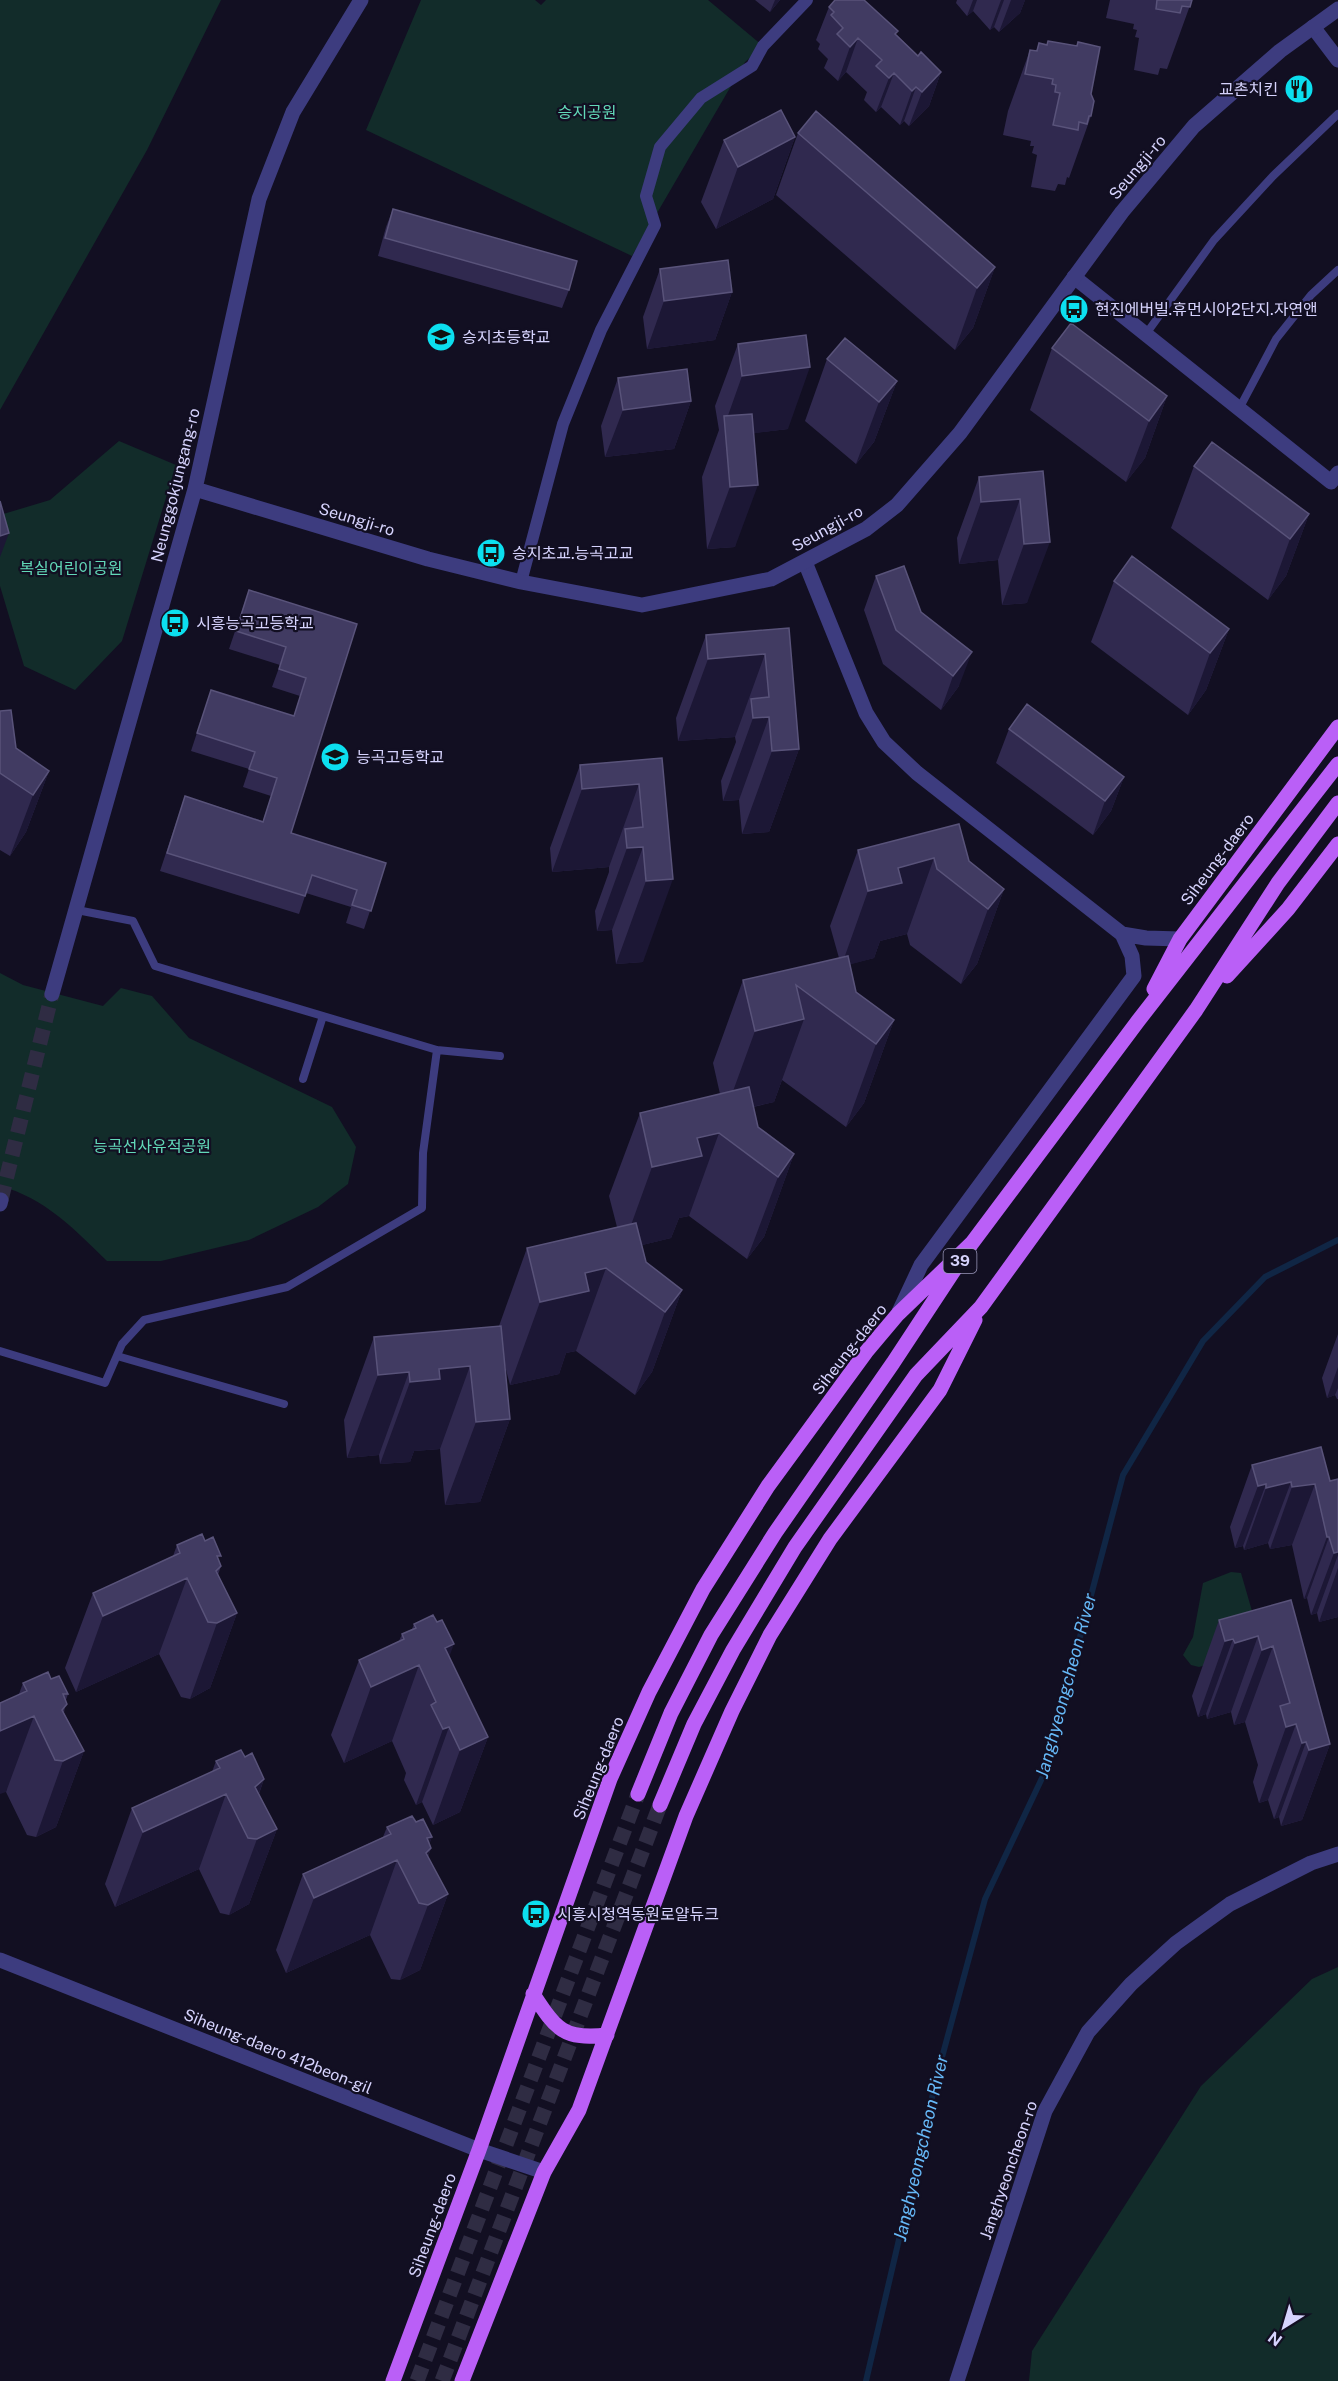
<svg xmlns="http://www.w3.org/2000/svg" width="1338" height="2381" viewBox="0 0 1338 2381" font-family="'Public Sans','Noto Sans KR',sans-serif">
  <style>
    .green { fill: #122c2a }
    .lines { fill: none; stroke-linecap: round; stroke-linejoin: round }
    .stream { stroke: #102645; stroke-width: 6 }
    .tertiary-tunnel { stroke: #2f2c43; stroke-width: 15; stroke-dasharray: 15 8; stroke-linecap: butt }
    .primary-tunnel { stroke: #2f2c43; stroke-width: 15; stroke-dasharray: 15 8; stroke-linecap: butt }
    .service { stroke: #3d3c7f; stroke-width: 8 }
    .pedestrian { stroke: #3d3c7f; stroke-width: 12 }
    .minor { stroke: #3d3c7f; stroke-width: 15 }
    .tertiary { stroke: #3d3c7f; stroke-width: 15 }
    .primary { stroke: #ba5ff7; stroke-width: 15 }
    .wall { fill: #30294f }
    .shaded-wall { fill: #1c1735 }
    .building { fill: #413b62; stroke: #59537a; stroke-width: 1.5 }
    .labels { text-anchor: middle; stroke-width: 4.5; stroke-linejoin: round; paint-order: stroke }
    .shield { fill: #120f22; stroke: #9b98bb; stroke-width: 1.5 }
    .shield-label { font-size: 15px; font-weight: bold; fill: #d6d3fd }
    .poi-label { font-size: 16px; fill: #d6d3fd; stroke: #120f22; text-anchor: start }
    .park-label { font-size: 16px; fill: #62d9b8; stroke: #120f22 }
    .street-label { font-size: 16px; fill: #d6d3fd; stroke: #120f22 }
    .water-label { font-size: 18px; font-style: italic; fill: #66b8f7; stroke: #120f22 }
  </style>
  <rect width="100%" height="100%" fill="#120f22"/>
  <path class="green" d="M0 0H221L147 150 0 410Z
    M421 0H535L541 5 546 0H708L763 46 745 62 632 256 366 130Z
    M119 441 176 465 122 641 75 690 24 666 0 586V515L50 500Z
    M0 973 23 985 103 1006 121 988 152 996 189 1038 332 1107 356 1147 348 1184 318 1207 249 1240 161 1261H107C74 1229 45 1198 0 1186Z
    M1231 1572 1241 1573 1263 1649 1199 1667 1191 1665 1183 1655 1193 1637 1203 1583Z
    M1338 1967V2381H1029L1032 2351 1201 2086 1312 1979Z"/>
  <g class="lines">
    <path class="stream" d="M866 2381 938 2072 985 1899 1043 1776 1123 1475 1203 1341 1265 1277 1338 1240"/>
    <path class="tertiary-tunnel" d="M1 1200 52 994"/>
    <path class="primary-tunnel" d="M417 2381 638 1794
      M442 2381 660 1805"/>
    <path class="service" d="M1146 334 1214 240 1273 176 1338 114
      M1239 409 1276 339 1311 295 1338 270
      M77 910 133 921 155 966 437 1050 500 1056
      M303 1079 323 1016
      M0 1351 105 1383 122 1344 144 1320 287 1287 422 1208 423 1153 437 1050
      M117 1356 284 1404"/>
    <path class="pedestrian" d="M521 582 563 424 601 330 655 225 646 196 660 147 701 98 752 66 763 46 807 0"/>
    <path class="minor" d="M1313 27 1338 60
      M1074 277 1331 482 1338 473
      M805 562 866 713 884 742 917 773 1122 934
      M899 1312 921 1265 1134 976 1132 956 1122 934 1146 938 1180 939"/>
    <path class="tertiary" d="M195 489 428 559 521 582 642 605 771 579 866 529 897 505 960 433 1122 212 1194 126 1280 51 1338 9
      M52 994 195 489 259 199 293 112 361 0
      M0 1204 1 1200
      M0 1960 479 2150 544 2172
      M957 2381 1045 2111 1088 2032 1131 1984 1176 1943 1230 1904 1311 1863 1338 1854"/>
    <path class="primary" d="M1227 976 1288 909 1338 844
      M1154 989 1180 939 1338 727
      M638 1794 671 1713 711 1635 775 1533 893 1363 972 1243 1138 1021 1338 764
      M660 1805 694 1724 733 1650 795 1547 916 1375 981 1307 1196 1010 1278 883 1338 803
      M533 1994C556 2029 563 2040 607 2035
      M393 2381 479 2150 610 1779 649 1692 703 1589 768 1486 866 1352 898 1314 972 1243
      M462 2381 544 2172 579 2110 686 1816 732 1711 770 1635 830 1539 940 1390 975 1320"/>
  </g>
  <path class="wall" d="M755 0H780L770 12Z
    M957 0H1025L1020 13 999 32 994 27 990 30 973 11 967 16 956 3Z
    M1110 0H1192L1167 69 1160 68 1158 75 1134 70 1139 38 1135 37 1137 30 1133 29 1134 24 1106 18Z
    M829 7 897 35 918 56 941 72 929 106 909 126 904 121 900 125 881 107 876 112 864 100 867 92 846 72 838 81 824 68 828 59 818 49 820 44 816 40Z
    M1048 41 1077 46 1078 42 1091 94V116L1069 178 1067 177 1065 185 1058 184 1055 191 1031 187 1037 155 1032 153 1034 146H1030L1031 141 1003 135 1008 111 1030 50 1036 51 1039 43 1047 44Z
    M798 133 995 267 973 328 955 350 776 195Z
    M795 137 773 199 716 229 701 202 724 140Z
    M393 209 569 290 562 308 378 256 386 227Z
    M660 269 732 292 715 340 647 349 643 317Z
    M738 344 788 429 753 433 735 547 707 549 702 477 719 430 715 406Z
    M1052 348 1167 396 1145 458 1126 482 1030 410Z
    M827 359 897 381 874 442 856 464 805 421Z
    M618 378 691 401 674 449 605 457 601 426Z
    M1194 466 1309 514 1286 576 1268 600 1171 528Z
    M1043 471 1027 603 1002 605 998 560 959 564 957 538 979 477Z
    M876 576 921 612 959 686 941 710 883 664 864 610Z
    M1114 581 1229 629 1206 690 1188 715 1091 642Z
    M249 590 357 624 291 833 386 863 364 929 346 923 351 907 306 893 299 914 160 871 185 796 263 821 271 796 243 787 249 769 191 751 211 690 294 716 300 696 272 687 280 665 229 649Z
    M789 628 799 749 769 832 742 834 739 800 723 801 721 781 736 742 735 737 678 741 676 718 706 635Z
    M0 711 16 748 49 771 26 832 10 856 0 850Z
    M1009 729 1124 777 1111 811 1093 835 996 763Z
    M662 758 643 962 616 964 612 930 597 931 595 911 609 872V867L552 872 550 848 580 765Z
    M858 850 969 861 1004 889 977 964 961 984 910 945 907 934 880 941 874 958 850 964 856 992 894 1020 864 1103 846 1127 782 1080 774 1102 753 1107 758 1127 794 1154 764 1237 747 1259 689 1216 679 1218 671 1238 642 1245 646 1262 682 1290 652 1372 635 1395 576 1351 566 1353 559 1374 510 1385 504 1362 510 1419 480 1502 445 1505 440 1449 414 1451 410 1462 380 1464 379 1455 347 1458 344 1420 374 1337 499 1326 527 1248 617 1227 609 1196 640 1113 720 1094 713 1063 743 980 839 958 830 926Z
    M1338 1334V1399H1337L1335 1395 1327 1398 1322 1378Z
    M1252 1465 1330 1481 1338 1479V1617L1319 1622 1317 1613 1311 1615 1307 1598 1304 1599 1292 1545 1270 1549 1268 1543 1244 1550 1243 1546 1235 1548 1230 1527Z
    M205 1541 219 1562 221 1566 218 1575 237 1613 210 1688 190 1699 181 1697 159 1654 76 1692 65 1668 93 1593 173 1556 177 1545Z
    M1291 1600 1330 1744 1302 1820 1281 1826 1279 1817 1274 1819 1268 1800 1259 1803 1253 1782 1258 1765 1245 1722 1234 1725 1231 1712 1207 1719 1206 1714 1198 1717 1192 1696 1219 1620Z
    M437 1622 449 1657 488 1737 460 1812 433 1825 422 1802 416 1805 404 1780 406 1773 392 1741 344 1763 331 1735 359 1660 399 1641 402 1634 412 1629 414 1624Z
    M23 1683 68 1694 66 1700 64 1713 84 1751 56 1827 36 1837 27 1835 6 1792 19 1694Z
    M245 1757 264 1779 259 1794 277 1829 249 1904 229 1915 220 1913 199 1869 115 1907 105 1884 132 1808 212 1772 216 1761Z
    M387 1827 432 1837 429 1844 431 1848 428 1857 448 1894 420 1970 400 1980 391 1979 370 1935 286 1973 276 1950 303 1874 383 1837Z"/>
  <path class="shaded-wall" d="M775 0H780L770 12Z
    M973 0H977L973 11 967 16Z
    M1001 0H1004L994 27 990 30Z
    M1011 0H1025L1020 13 999 32Z
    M858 38 846 72 838 81 850 47Z
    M941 72 929 106 909 126 922 92Z
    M894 73 881 107 876 112 889 78Z
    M916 87 904 121 900 125 912 91Z
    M795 137 773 199 716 229 738 167Z
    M995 267 973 328 955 350 977 288Z
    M732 292 715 340 647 349 664 301Z
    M810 367 788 429 726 437 725 424 742 376Z
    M897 381 874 442 856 464 879 402Z
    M1167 396 1145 458 1126 482 1149 421Z
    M691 401 674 449 605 457 623 410Z
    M758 485 735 547 707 549 730 487Z
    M1020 499 998 560 959 564 981 502Z
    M1309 514 1286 576 1268 600 1290 539Z
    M9 533 0 557V536Z
    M1050 542 1027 603 1002 605 1024 544Z
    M1229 629 1206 690 1188 715 1210 653Z
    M972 652 959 686 941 710 953 676Z
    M765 654 735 737 678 741 708 659Z
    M769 717 739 800 723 801 753 718Z
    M799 749 769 832 742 834 772 751Z
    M49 771 26 832 10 856 33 795Z
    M1124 777 1111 811 1093 835 1105 801Z
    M639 784 609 867 552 872 582 789Z
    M643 847 612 930 597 931 627 848Z
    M934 858 907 934 880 941 874 958 841 967 868 891 898 868Z
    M673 879 643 962 616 964 646 881Z
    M1004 889 977 964 961 984 988 909Z
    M804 1019 774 1102 725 1113 755 1031Z
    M894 1020 864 1103 846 1127 876 1044Z
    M719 1133 689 1216 679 1218 671 1238 622 1250 652 1167 697 1138Z
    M794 1154 764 1237 747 1259 778 1177Z
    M606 1268 576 1351 566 1353 559 1374 510 1385 540 1302 585 1273Z
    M682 1290 652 1372 635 1395 665 1312Z
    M470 1366 440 1449 414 1451 410 1462 380 1464 410 1382 439 1369Z
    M1338 1367V1388L1335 1395 1327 1398Z
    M409 1372 379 1455 347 1458 378 1375Z
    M510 1419 480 1502 445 1505 476 1422Z
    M1291 1482 1268 1543 1244 1550 1266 1488Z
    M1266 1484 1243 1546 1235 1548 1258 1486Z
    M1315 1484 1292 1545 1270 1549 1292 1487Z
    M1327 1537H1329L1307 1598 1304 1599Z
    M1338 1552V1555L1317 1613 1311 1615 1334 1553Z
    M1338 1568V1617L1319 1622Z
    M187 1578 159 1654 76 1692 103 1616Z
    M237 1613 210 1688 190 1699 217 1623Z
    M1258 1636 1231 1712 1207 1719 1235 1643Z
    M1233 1639 1206 1714 1198 1717 1225 1641Z
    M454 1644 434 1698 445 1648Z
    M1273 1646 1245 1722 1234 1725 1262 1650Z
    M419 1665 392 1741 344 1763 371 1687Z
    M34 1716 6 1792 0 1794V1731Z
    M1296 1724 1268 1800 1259 1803 1286 1727Z
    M449 1727 422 1802 416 1805 443 1729Z
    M488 1737 460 1812 433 1825 460 1750Z
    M1306 1742 1279 1817 1274 1819 1302 1743Z
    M1330 1744 1302 1820 1281 1826 1309 1750Z
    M84 1751 56 1827 36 1837 63 1761Z
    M264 1779 245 1832 255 1787Z
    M226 1794 199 1869 115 1907 143 1832Z
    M277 1829 249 1904 229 1915 257 1839Z
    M432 1837 426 1853 431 1848 414 1895 427 1838Z
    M397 1860 370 1935 286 1973 314 1898Z
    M448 1894 420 1970 400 1980 428 1905Z"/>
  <path class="building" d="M835 0H864L898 31 895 34 918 56 921 52 941 72 922 92 916 87 912 91 894 73 889 78 876 66 882 60 858 38 850 47 837 34 843 28 831 15 834 12 829 7Z
    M1157 0H1192L1190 7 1182 6 1180 13 1156 9Z
    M1048 41 1077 46 1078 42 1100 47 1091 94 1094 101 1091 116H1089L1087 124 1079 122 1078 130 1053 125 1060 93 1055 92 1056 85 1052 84 1053 79 1025 74 1030 50 1037 51 1039 43 1047 45Z
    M781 110 795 137 738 167 724 140Z
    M816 111 995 267 977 288 798 133Z
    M393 209 577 261 569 290 385 238Z
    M728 260 732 292 664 301 660 269Z
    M1071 323 1167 396 1149 421 1052 348Z
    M806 335 810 367 742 376 738 344Z
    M845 338 897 381 879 402 827 359Z
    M687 369 691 401 623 410 618 378Z
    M752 414 758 485 730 487 724 416Z
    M1212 442 1309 514 1290 539 1194 466Z
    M1043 471 1050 542 1024 544 1020 499 981 502 979 477Z
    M0 501 9 533 0 536Z
    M1132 556 1229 629 1210 653 1114 581Z
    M904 566 921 612 972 652 953 676 896 630 876 576Z
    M249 590 357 624 291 833 386 863 371 911 352 905 357 890 312 875 305 896 167 853 185 796 263 822 277 778 249 769 255 752 197 733 211 690 294 716 306 678 279 669 286 647 236 631Z
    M789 628 799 749 772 751 769 717 753 718 751 699 769 697 765 654 708 659 706 635Z
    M1027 704 1124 777 1105 801 1009 729Z
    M11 710 16 748 49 771 33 795 0 773V711Z
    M662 758 673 879 646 881 643 847 627 848 625 829 643 827 639 784 582 789 580 765Z
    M959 824 969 861 1004 889 988 909 937 869 934 858 898 868 902 883 868 891 858 850Z
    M848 956 856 992 894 1020 876 1044 796 985 804 1019 755 1031 743 980Z
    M749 1087 758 1127 794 1154 778 1177 719 1133 697 1138 702 1156 652 1167 640 1113Z
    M636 1223 646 1262 682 1290 665 1312 606 1268 585 1273 589 1291 540 1302 527 1248Z
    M501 1326 510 1419 476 1422 470 1366 439 1369 440 1379 410 1382 409 1372 378 1375 374 1337Z
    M1321 1447 1330 1481 1338 1479V1552L1334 1553 1329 1537H1327L1315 1484 1292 1487 1291 1482 1266 1488V1484L1258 1486 1252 1465Z
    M202 1534 205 1541 213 1537 221 1556H217L221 1566 216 1571 237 1613 217 1623 208 1622 187 1578 103 1616 93 1593 180 1553 177 1545Z
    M1291 1600 1330 1744 1309 1750 1306 1742 1302 1743 1296 1724 1286 1727 1280 1706 1290 1703 1273 1646 1262 1650 1258 1636 1235 1643 1233 1639 1225 1641 1219 1620Z
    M433 1615 437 1622 442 1620 454 1644 445 1648 488 1737 460 1750 449 1727 443 1729 431 1705 436 1702 419 1665 371 1687 359 1660 404 1639 402 1634 416 1628 414 1624Z
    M48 1672 51 1679 59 1676 68 1694H63L67 1704 62 1710 84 1751 63 1761 55 1760 34 1716 0 1731V1703L27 1691 23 1683Z
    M241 1750 245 1757 252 1753 264 1779 255 1787 277 1829 257 1839 248 1838 226 1794 143 1832 132 1808 220 1768 216 1761Z
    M412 1816 416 1822 423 1819 432 1837 427 1838 431 1848 426 1853 448 1894 428 1905 419 1903 397 1860 314 1898 303 1874 391 1834 387 1827Z"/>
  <defs>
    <g id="restaurant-disc" transform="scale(1.5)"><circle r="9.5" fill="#0cdfef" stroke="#120f22"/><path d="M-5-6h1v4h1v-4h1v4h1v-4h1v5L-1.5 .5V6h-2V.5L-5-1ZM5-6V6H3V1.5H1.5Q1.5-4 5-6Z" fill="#111"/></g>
    <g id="bus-disc" transform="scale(1.5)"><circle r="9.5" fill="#0cdfef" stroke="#120f22"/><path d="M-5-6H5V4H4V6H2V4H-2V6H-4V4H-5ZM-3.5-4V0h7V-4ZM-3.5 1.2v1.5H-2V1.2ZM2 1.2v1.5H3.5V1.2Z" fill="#111"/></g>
    <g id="school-disc" transform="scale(1.5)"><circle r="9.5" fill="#0cdfef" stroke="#120f22"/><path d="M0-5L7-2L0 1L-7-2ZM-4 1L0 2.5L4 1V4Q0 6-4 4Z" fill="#111"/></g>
  </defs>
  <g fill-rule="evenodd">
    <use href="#restaurant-disc" x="1299" y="89"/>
    <use href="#bus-disc" x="1074" y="309"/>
    <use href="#school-disc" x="441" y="337"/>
    <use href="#bus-disc" x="491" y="553"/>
    <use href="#bus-disc" x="175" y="623"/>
    <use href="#school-disc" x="335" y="757"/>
    <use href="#bus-disc" x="536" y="1914"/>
  </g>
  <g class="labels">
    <rect class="shield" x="943.5" y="1249" width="33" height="24" rx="4.5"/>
    <g class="shield-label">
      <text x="960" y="1266">39</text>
    </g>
    <g class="poi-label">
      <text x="1278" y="95" text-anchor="end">교촌치킨</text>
      <text x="1095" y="315">현진에버빌.휴먼시아2단지.자연앤</text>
      <text x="462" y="343">승지초등학교</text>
      <text x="512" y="559">승지초교.능곡고교</text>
      <text x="196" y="629">시흥능곡고등학교</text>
      <text x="356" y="763">능곡고등학교</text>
      <text x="557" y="1920">시흥시청역동원로얄듀크</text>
    </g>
    <g class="park-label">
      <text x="587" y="118">승지공원</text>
      <text x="71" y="574">복실어린이공원</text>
      <text x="152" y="1152">능곡선사유적공원</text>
    </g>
    <g class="street-label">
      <text transform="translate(1137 167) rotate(-50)" y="6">Seungji-ro</text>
      <text transform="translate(175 485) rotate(-76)" y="6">Neunggokjungang-ro</text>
      <text transform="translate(357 519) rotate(17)" y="6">Seungji-ro</text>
      <text transform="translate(827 528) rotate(-29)" y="6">Seungji-ro</text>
      <text transform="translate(1217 859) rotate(-53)" y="6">Siheung-daero</text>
      <text transform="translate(849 1349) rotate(-52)" y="6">Siheung-daero</text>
      <text transform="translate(598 1768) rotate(-68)" y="6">Siheung-daero</text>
      <text transform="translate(278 2051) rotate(22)" y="6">Siheung-daero 412beon-gil</text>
      <text transform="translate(1008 2170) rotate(-71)" y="6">Janghyeoncheon-ro</text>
      <text transform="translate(432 2225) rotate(-70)" y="6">Siheung-daero</text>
    </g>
    <g class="water-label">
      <text transform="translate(1066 1686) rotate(-75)" y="6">Janghyeongcheon River</text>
      <text transform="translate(921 2148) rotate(-77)" y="6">Janghyeongcheon River</text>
    </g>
  </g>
  <g transform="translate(1284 2327) rotate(217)" stroke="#120f22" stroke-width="4.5" paint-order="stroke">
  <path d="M0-4.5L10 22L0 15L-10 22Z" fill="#d6d3fd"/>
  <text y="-9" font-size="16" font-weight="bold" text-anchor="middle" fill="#d6d3fd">N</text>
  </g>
</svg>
